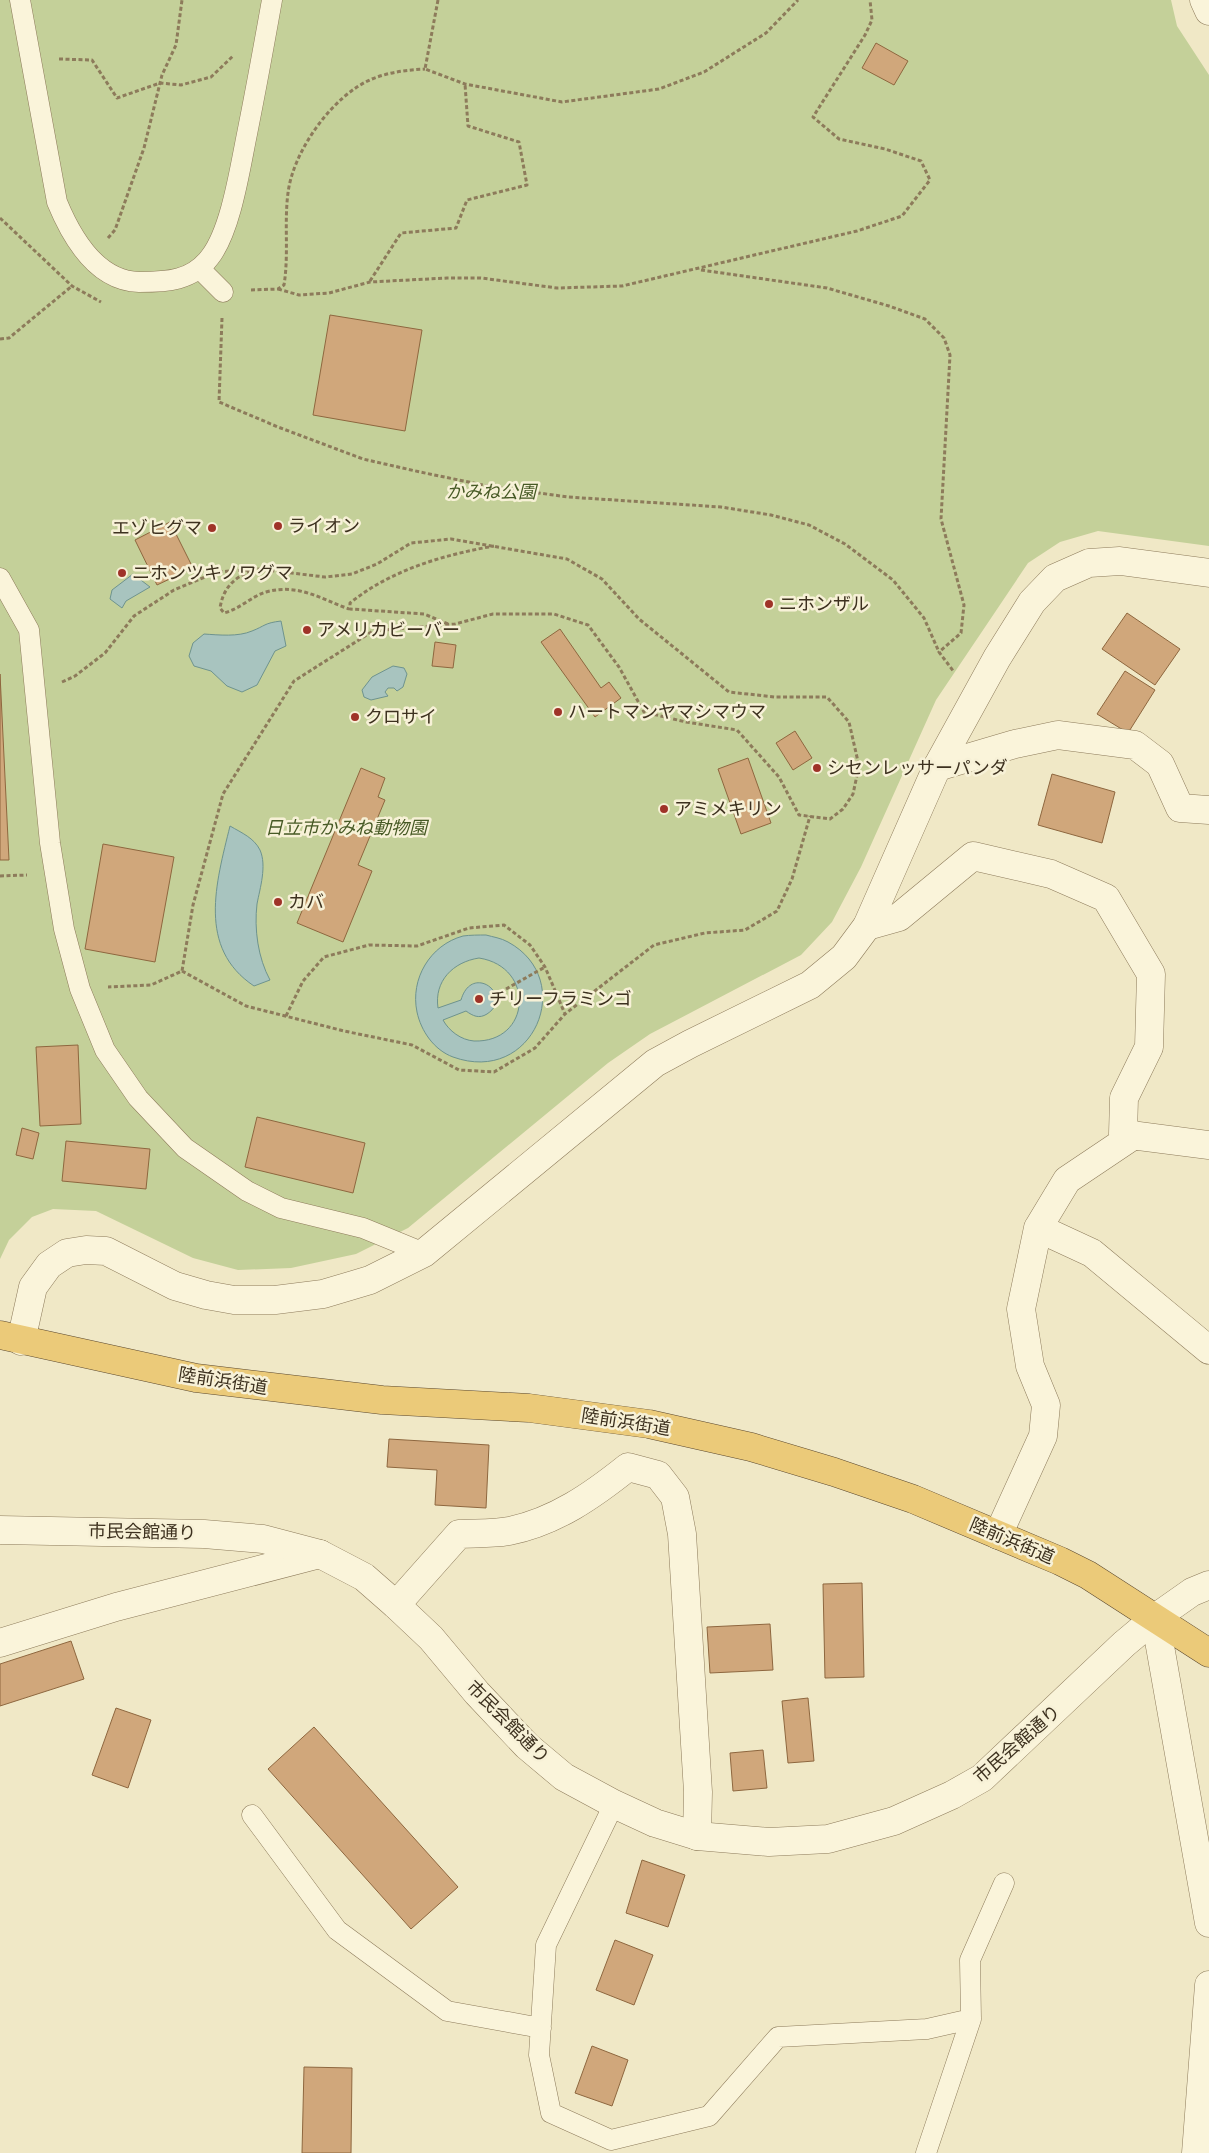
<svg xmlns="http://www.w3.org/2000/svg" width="1209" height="2153" viewBox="0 0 1209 2153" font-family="Georgia,'Noto Sans JP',serif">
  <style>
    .green { fill: #c4d099 }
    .water { fill: #a8c4bf; stroke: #6e938e; fill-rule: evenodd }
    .building { fill: #d0a77b; stroke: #8e673f }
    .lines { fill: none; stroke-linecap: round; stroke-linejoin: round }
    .service-casing { stroke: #8d7b5b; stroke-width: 21 }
    .minor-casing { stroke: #8d7b5b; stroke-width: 29 }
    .tertiary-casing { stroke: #8d7b5b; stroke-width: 29 }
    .trunk-casing { stroke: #5b482f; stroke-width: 29 }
    .path { stroke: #8d7b5b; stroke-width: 3; stroke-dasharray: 4 2.5; stroke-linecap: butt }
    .service { stroke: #faf4da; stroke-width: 20 }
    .minor { stroke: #faf4da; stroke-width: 28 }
    .tertiary { stroke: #faf4da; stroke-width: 28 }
    .trunk { stroke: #ebca79; stroke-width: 28 }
    .poi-dot { fill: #9f3328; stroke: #f7f1d7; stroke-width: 2 }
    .labels { text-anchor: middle; stroke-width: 5; stroke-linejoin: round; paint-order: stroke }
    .park-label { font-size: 18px; font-style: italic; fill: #475a25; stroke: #f7f1d7 }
    .poi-label { font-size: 18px; fill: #3d311f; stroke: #f7f1d7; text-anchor: start }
    .street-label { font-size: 18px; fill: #3d311f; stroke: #f7f1d7 }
  </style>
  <rect width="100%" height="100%" fill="#f0e8c6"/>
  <path class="green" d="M0 0H1171L1177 26 1209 75V546L1098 531 1060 542 1028 563 936 700 861 867 832 922 801 955 650 1034 608 1063 408 1228 356 1254 291 1268 238 1270 193 1258 96 1211 53 1209 32 1217 9 1240 0 1259Z"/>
  <path class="water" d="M133 574 150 587 126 601 122 608 110 599 112 590Z
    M281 621 286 646 275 651 257 685 242 692 227 686 211 671 194 666 189 656 193 643 204 634C219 635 238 637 252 631 265 626 264 623 281 621Z
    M393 666 404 668 407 674 403 687 397 691 394 688H388L385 692 388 696 371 700 364 697 362 690 372 677Z
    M230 826C242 833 254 838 260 850 267 866 260 888 257 904 254 929 258 958 270 980L254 986C197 948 216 883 230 826Z
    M486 935C493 937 501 938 508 942 578 980 533 1086 453 1057 434 1050 421 1031 417 1012 410 979 430 945 463 936 470 935 479 935 486 935ZM479 958C536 967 531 1043 474 1041 461 1040 449 1031 443 1020L466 1011C473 1016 479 1019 487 1014 515 996 472 962 461 1000L438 1008C434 981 453 962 479 958Z"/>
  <path class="building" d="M876 43 908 61 894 85 862 68Z
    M330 315 422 330 405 431 313 415Z
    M170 522 193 568 157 585 135 540Z
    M1127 613 1180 649 1155 685 1102 649Z
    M560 629 601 688 609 682 621 698 595 717 541 642Z
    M435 642 456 645 453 668 432 666Z
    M1125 671 1155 690 1128 733 1097 714Z
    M0 674 9 860H0Z
    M795 731 812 758 793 770 776 743Z
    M748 758 771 823 741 834 718 769Z
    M361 768 385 778 378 797 385 800 358 865 372 871 343 942 297 923Z
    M1052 774 1115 792 1102 843 1038 825Z
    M103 844 174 857 155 962 85 949Z
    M78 1045 81 1124 40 1126 36 1047Z
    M257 1117 365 1143 353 1193 245 1167Z
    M22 1128 39 1133 33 1159 16 1155Z
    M66 1141 150 1149 146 1189 62 1181Z
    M389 1439 489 1445 486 1508 435 1505 437 1470 387 1467Z
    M862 1583 864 1677 825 1678 823 1584Z
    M770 1624 773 1670 710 1673 707 1627Z
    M71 1641 84 1679 0 1706V1664Z
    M808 1698 814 1761 788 1763 782 1701Z
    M116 1708 151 1720 128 1788 92 1775Z
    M314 1727 458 1887 411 1929 268 1769Z
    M763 1750 767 1788 733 1791 730 1753Z
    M642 1860 685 1875 668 1927 626 1913Z
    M615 1940 653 1955 634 2005 596 1990Z
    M592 2046 628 2060 612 2106 575 2093Z
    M304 2067 352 2068 351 2153H302Z"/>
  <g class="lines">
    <g class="service-casing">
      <path id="service" d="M20 0 57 202C71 236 96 281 139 282 167 282 192 281 210 257 231 230 240 168 247 134 256 89 264 45 272 0
        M199 268 223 292
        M0 578 29 630 50 843 64 929 80 989 105 1050 138 1098 185 1148 247 1191 281 1208 363 1228 424 1253
        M614 1804 546 1945 539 2055 551 2113 611 2140 709 2116 778 2037 927 2029 971 2019 970 1960 1004 1883
        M252 1815 337 1930 447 2011 541 2028
        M926 2153 971 2019"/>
    </g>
    <g class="minor-casing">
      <path id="minor" d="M937 767 1015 744 1058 735 1135 745 1160 764 1180 808 1209 810
        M867 926 899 917 973 856 1051 874 1106 898 1151 974 1149 1047 1124 1098 1123 1134 1209 1145
        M1038 1228 1092 1253 1209 1350
        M998 1535 1043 1436 1046 1405 1030 1366 1021 1309 1038 1228 1067 1180 1134 1135
        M396 1605 459 1534C475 1533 493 1534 509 1531 555 1522 593 1495 628 1467L658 1475 675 1497 682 1534 698 1792 697 1836
        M1155 1618 1209 1923
        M0 1643 116 1607 320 1554
        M1196 2153 1209 1985"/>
    </g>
    <g class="tertiary-casing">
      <path id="tertiary" d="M1204 0 1209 11
        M21 1341 33 1287 49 1265 67 1253 86 1250 106 1251 175 1286 206 1295 234 1300H275L323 1294 370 1280 424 1253 655 1063 690 1044 810 985 844 957 867 926 937 767 997 658 1032 602 1055 578 1089 563 1120 561 1209 573
        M0 1530 204 1534 263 1539 320 1554 364 1577 396 1605 431 1638 477 1693 527 1746 564 1777 614 1804 655 1823 697 1836 769 1842 828 1839 894 1821 952 1795 982 1778 1124 1644 1155 1618 1192 1592 1209 1585"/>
    </g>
    <g class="trunk-casing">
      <path id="trunk" d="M0 1335 196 1378 382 1400 529 1408 649 1424 751 1447 834 1472 913 1499 1060 1561 1088 1575 1209 1653"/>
    </g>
    <path class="path" d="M438 0 425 69 465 84 562 102 659 89 704 72 766 33 798 0
      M59 59 92 60 117 98 160 83 181 85 211 77 233 56
      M0 218 72 286 101 302
      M108 238 115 230 144 148 162 75 176 45 182 0
      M701 270 827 288 889 306 925 319 944 338 950 355 941 519 964 605 961 633 939 652 954 672
      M370 281 401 233 456 228 467 200 527 185 519 142 468 126 465 84
      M278 289 299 295 329 293 370 282 447 278H481L557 288 622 286 857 231 902 216 930 180 921 161 885 149 839 139 813 117 865 35 872 20 870 0
      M251 290 278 289 284 285C289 254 284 223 288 193 293 151 333 95 372 79 389 72 407 70 425 69
      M222 318 219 402 278 427 363 459 420 472 488 486 568 497 721 507 771 515 809 525 845 544 893 580 924 618 939 652
      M0 339 9 338 72 286
      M251 571C233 578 223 589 220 608L224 613C240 609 252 596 266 592 298 583 321 599 349 609
      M448 624 424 614 350 609V603C391 570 443 555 494 546
      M62 682 75 676 105 653 134 616 174 590 217 572 257 569 325 577 352 574 377 564 411 543 451 539 567 559 602 579 639 619 729 692 775 697H827L849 722 859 766 853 794 843 809 830 819 799 815 779 777 737 730 686 722 644 712 619 667 588 625 554 614H493L455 624 373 631 294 681 223 794 193 905 182 971 151 985 108 987
      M0 876 27 875
      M182 971 246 1006 344 1031 412 1045 459 1070 494 1072 535 1048 565 1014 654 945 705 933 745 930 777 911 792 879 810 816
      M506 989 545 967
      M286 1016 303 981 324 957 369 945 417 946 469 928 504 925 530 945 545 967 565 1014"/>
    <use href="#service" class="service"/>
    <use href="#minor" class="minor"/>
    <use href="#tertiary" class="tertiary"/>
    <use href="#trunk" class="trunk"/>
  </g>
  <g class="poi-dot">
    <circle cx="278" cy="526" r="5"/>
    <circle cx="212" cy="528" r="5"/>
    <circle cx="122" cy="573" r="5"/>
    <circle cx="769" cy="604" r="5"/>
    <circle cx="307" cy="630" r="5"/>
    <circle cx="558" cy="712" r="5"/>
    <circle cx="355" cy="717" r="5"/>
    <circle cx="817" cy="768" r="5"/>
    <circle cx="664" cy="809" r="5"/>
    <circle cx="278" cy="902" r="5"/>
    <circle cx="479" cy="999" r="5"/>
  </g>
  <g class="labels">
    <g class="park-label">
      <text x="491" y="498">かみね公園</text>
      <text x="346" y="834">日立市かみね動物園</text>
    </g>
    <g class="poi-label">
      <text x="288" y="532">ライオン</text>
      <text x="202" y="534" text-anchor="end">エゾヒグマ</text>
      <text x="132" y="579">ニホンツキノワグマ</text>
      <text x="779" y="610">ニホンザル</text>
      <text x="317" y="636">アメリカビーバー</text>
      <text x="568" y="718">ハートマンヤマシマウマ</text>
      <text x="365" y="723">クロサイ</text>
      <text x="827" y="774">シセンレッサーパンダ</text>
      <text x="674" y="815">アミメキリン</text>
      <text x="288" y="908">カバ</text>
      <text x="489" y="1005">チリーフラミンゴ</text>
    </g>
    <g class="street-label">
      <text transform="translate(223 1381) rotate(9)" y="6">陸前浜街道</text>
      <text transform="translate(626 1422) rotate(9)" y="6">陸前浜街道</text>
      <text transform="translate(142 1532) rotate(1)" y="6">市民会館通り</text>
      <text transform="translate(1012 1541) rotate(23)" y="6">陸前浜街道</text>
      <text transform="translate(508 1722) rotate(45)" y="6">市民会館通り</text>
      <text transform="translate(1017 1744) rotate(-41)" y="6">市民会館通り</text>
    </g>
  </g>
</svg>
